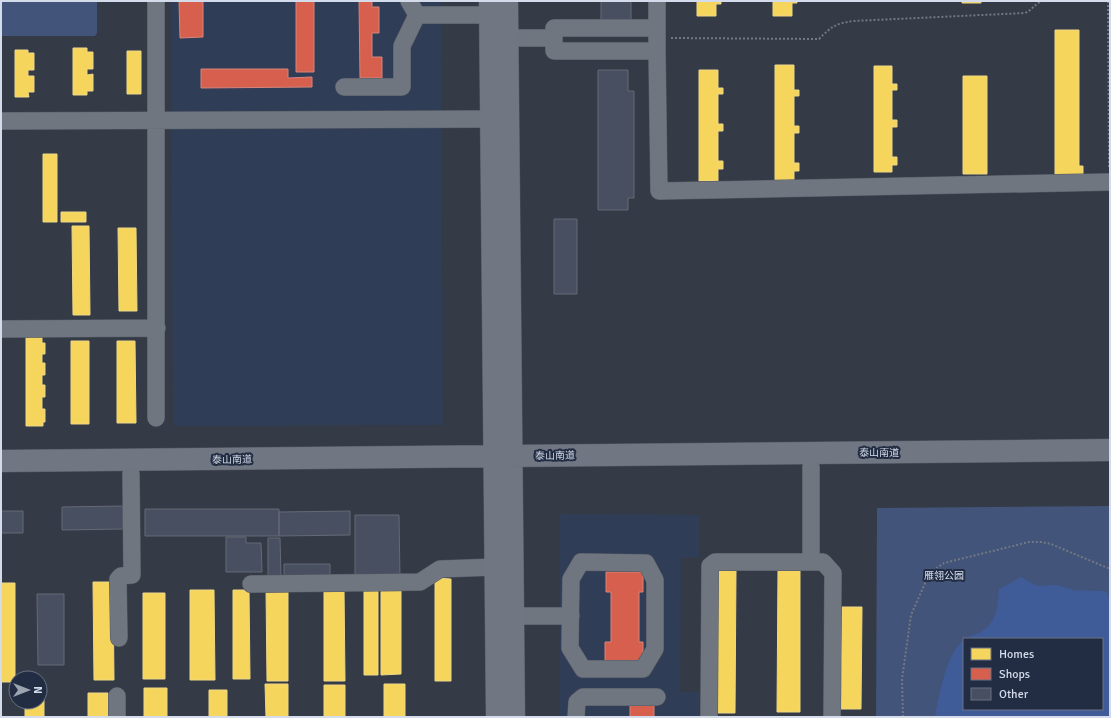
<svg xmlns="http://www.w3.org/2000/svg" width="1111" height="718" viewBox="0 0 1111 718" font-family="Signika,'Noto Sans SC',sans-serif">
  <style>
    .built { fill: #303d57 }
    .green { fill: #425479; fill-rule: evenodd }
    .water { fill: #3f5c99 }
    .homes { fill: #f6d55c; stroke: #ecd787 }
    .shops { fill: #d6604d; stroke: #d5857c }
    .building { fill: #474f61; stroke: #656a75 }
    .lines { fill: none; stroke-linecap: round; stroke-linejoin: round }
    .minor-casing { stroke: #525862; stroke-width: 18 }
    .major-casing { stroke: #525862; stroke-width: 23 }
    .path { stroke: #737882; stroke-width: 2; stroke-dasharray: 2 2; stroke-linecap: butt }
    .minor { stroke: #707680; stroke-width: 17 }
    .major { stroke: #707682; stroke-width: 22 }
    .labels { text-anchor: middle; stroke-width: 4; stroke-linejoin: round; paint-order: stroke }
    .street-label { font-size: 10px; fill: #d4dbea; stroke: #222d43 }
    .park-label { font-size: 10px; fill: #d6e0f3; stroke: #222d43 }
  </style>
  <rect width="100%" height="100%" fill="#343a46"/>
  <path class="built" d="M171 1H441L443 425 173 426Z
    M560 514 699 515V557L681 558 680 692H700V717H560Z"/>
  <path class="green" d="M1 1H97V33L95 36H1Z
    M1110 506V717H876L877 508ZM964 639H1102V709H964Z"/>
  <path class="water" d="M1021 577 1037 586 1056 585 1074 590 1101 591 1107 592 1110 601V717H935C939 696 946 653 964 640V709H1102V639H965C970 635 977 635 982 631 997 622 998 605 999 589Z"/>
  <path class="homes" d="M697 1H721V4H716V16H697Z
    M773 1H797V3H792V16H773Z
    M962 1H981V3H962Z
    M1055 30H1079V166H1083V180L1055 179Z
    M73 48H87V52H93V69H87V75L93 74V91H87V95H73Z
    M15 50H28V53H34V70H28V76H34V92H28L29 97H15Z
    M127 51H141V94H127Z
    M775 65H794V90H799V96H794V126H799V133H794V163H799V171H794V183H775Z
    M874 66H892V84H897V90H892V120H897V127H892V157H897V165H892V172H874Z
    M699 70H718V88H723V94H718V124H723V131H718V161H723V169H718V181H699Z
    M963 76H987V174H963Z
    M43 154H57V222H43Z
    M61 212H86V222H61Z
    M72 226H89L90 315H73Z
    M118 228H136L137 311H119Z
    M26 336H42V343H45V354H42V363H45V375H42V385H45V397H42V409H45V422H43V426H26Z
    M71 341H89V424H71Z
    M117 341H135L136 423H117Z
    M778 569H800V712H777Z
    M713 570H736L735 713H713Z
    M435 578 451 579V681H435Z
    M93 582H113L114 680H94Z
    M1 583H15V682H1Z
    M266 588H288V681H267Z
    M324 589H344L345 681H324Z
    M190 590H214L215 680H190Z
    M233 590H249L250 679H233Z
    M381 590H401V674L381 675Z
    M364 591H378V675H364Z
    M143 593H165V679H143Z
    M842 607H862L861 709H841Z
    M265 684H288V717H266Z
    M384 684H405V717H384Z
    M324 685H345V717H324Z
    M144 688H167V717H144Z
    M40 690H44V717H25V702H40Z
    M209 690H227V717H209Z
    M88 693H108V717H88Z"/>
  <path class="shops" d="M179 1H203V37L180 38Z
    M296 1H314V72H296Z
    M359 1H372V7H379V33H372V57H382V78H360Z
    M201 69H288V78L312 77V87L201 88Z
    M606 572H643V592H639V642H643V662H605V642H611V592H606Z
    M630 701H654V717H630Z"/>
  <path class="building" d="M601 1H631V20H601Z
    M598 70H628V91H634V198H628V210H598Z
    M554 219H577V294H554Z
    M123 506V529L62 530V507Z
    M145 509H279V536H145Z
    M1 511H23V533H1Z
    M350 511V535L279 536V512Z
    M355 515H399L400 578H355Z
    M226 537H246V543H261L262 572H226Z
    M268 538H280L281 577H268Z
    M284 564H330V578H284Z
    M37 594H64V665H38Z"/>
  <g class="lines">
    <g class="minor-casing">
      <path id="minor" d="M657 1V28
        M417 15H490
        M554 28H657V51H554Z
        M508 38H554
        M657 51 659 191 1110 182
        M344 87H402V46L417 15 409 1
        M1 121 491 119
        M1 329 157 328
        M156 418V1
        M581 562 646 563 655 580V649L643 669H583L570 648 571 579Z
        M811 562V467
        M251 584 420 582 440 569 496 567
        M513 616H571
        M119 638 118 579 121 576 132 575 131 474
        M117 696V717
        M576 717 577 702 583 697H657
        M709 717 710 566 715 562H823L833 573 832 717"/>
    </g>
    <g class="major-casing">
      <path id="major" d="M490 1 497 717
        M507 1 514 717
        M1 461 1110 450"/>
    </g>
    <path class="path" d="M1108 1 1109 168
      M671 38 819 39C832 26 835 24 853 21L1025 13C1032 10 1035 4 1042 1
      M903 717 902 679 911 615 926 581 935 569 944 563 1029 542H1041L1051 544 1110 569"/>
    <use href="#minor" class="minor"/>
    <use href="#major" class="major"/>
  </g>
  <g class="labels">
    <g class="street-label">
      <text x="879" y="456">泰山南道</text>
      <text transform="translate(555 455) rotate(-1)" y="4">泰山南道</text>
      <text transform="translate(232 459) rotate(-1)" y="4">泰山南道</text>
    </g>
    <g class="park-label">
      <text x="944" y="579">雁翎公园</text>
    </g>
  </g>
  <rect width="1111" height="718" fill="none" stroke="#d4dbea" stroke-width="4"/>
  <rect x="963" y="638" width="140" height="72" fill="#222d43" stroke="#697386"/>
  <rect x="971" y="648" width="20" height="12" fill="#f6d55c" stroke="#697386"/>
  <text x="999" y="658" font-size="12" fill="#d4dbea">Homes</text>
  <rect x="971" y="668" width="20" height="12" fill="#d6604d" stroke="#697386"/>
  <text x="999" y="678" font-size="12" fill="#d4dbea">Shops</text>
  <rect x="971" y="688" width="20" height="12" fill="#474f61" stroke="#697386"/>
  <text x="999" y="698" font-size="12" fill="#d4dbea">Other</text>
  <g transform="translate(28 690) rotate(90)"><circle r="19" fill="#222d43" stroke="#697386"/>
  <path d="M0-3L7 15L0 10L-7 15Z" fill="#9ca3b1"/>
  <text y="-6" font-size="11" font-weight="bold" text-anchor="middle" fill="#d4dbea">N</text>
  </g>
</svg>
